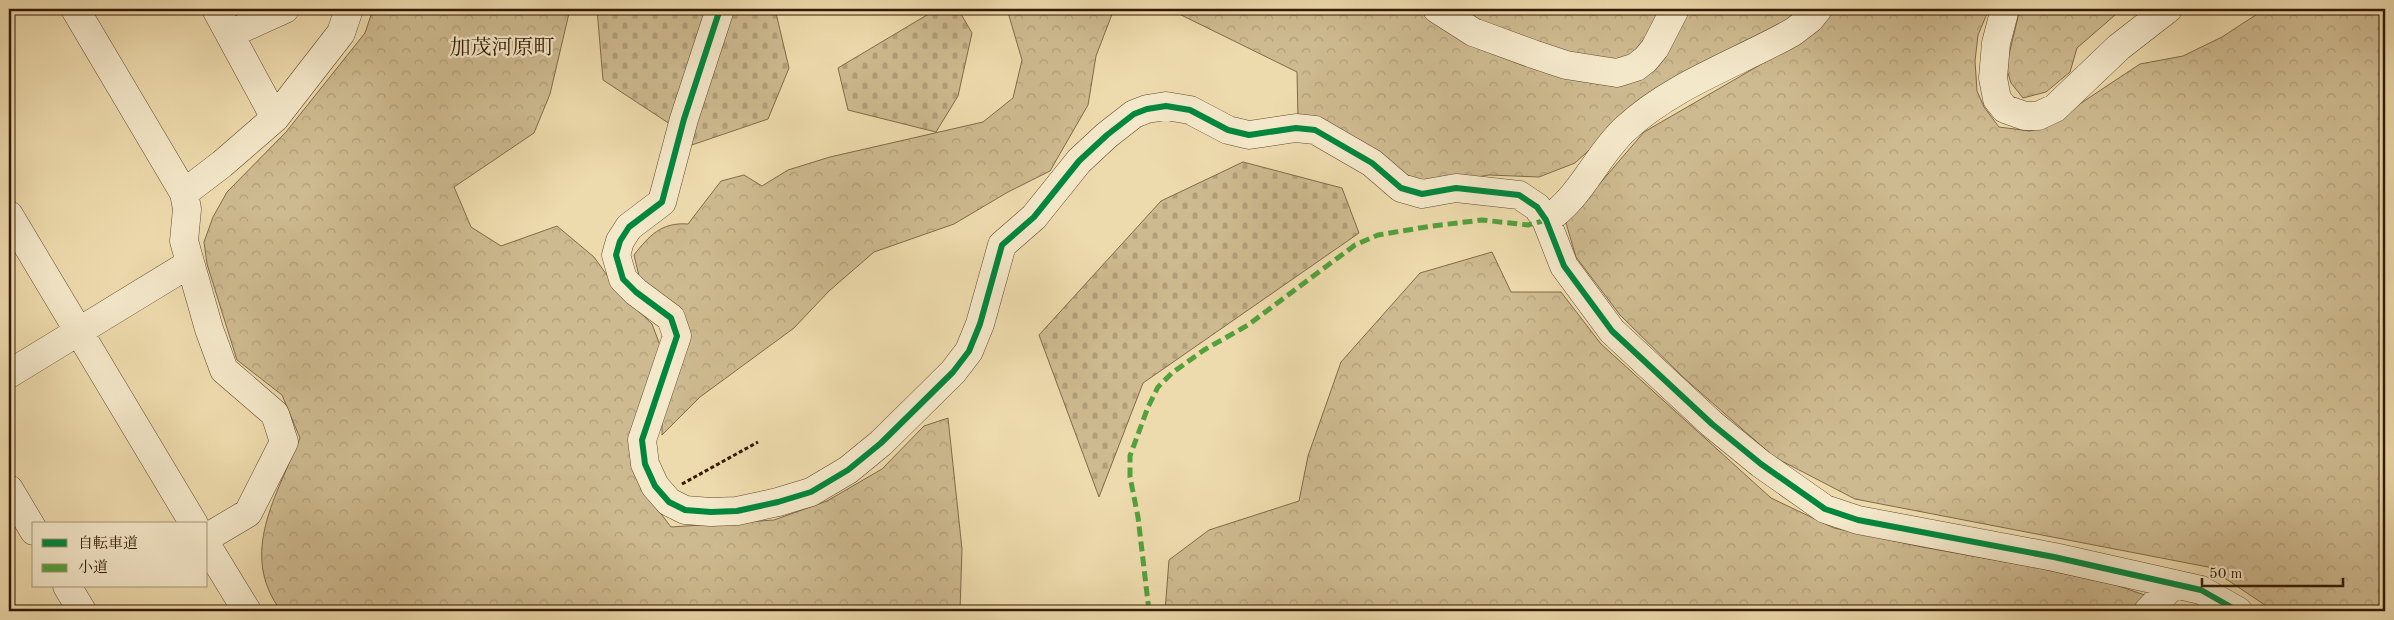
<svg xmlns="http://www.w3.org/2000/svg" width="2394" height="620" viewBox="0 0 2394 620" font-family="'Old Standard TT','Noto Serif JP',serif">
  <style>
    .forest { fill: url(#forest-crowns); stroke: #806a48 }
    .cemetery { fill: url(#cemetery-stones); stroke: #806a48 }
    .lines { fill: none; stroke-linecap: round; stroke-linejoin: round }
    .minor-casing { stroke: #614a2b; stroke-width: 29 }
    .path { stroke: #321900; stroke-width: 3; stroke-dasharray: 4 2.5; stroke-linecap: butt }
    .minor { stroke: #f4e8ca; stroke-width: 28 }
    .quiet { stroke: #52a13c; stroke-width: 5; stroke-dasharray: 10 5; stroke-linecap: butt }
    .cycleway-casing { stroke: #f4e8ca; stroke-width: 9 }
    .cycleway { stroke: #00873e; stroke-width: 6 }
    .labels { text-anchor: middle; stroke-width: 4.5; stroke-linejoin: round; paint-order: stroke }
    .quarter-label { font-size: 21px; fill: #321900; stroke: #f4e8ca }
  </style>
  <defs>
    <pattern id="forest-crowns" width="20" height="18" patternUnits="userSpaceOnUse" patternTransform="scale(1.25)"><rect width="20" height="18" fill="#ceba90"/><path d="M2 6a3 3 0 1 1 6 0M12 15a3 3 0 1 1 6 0" fill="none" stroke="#b19f7a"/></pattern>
    <pattern id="cemetery-stones" width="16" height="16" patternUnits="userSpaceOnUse" patternTransform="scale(1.25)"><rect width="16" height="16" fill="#ceba90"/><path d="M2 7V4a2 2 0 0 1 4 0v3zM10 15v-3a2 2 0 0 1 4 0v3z" fill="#b19f7a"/></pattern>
  </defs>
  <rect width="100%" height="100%" fill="#eedbad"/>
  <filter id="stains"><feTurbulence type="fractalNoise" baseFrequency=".004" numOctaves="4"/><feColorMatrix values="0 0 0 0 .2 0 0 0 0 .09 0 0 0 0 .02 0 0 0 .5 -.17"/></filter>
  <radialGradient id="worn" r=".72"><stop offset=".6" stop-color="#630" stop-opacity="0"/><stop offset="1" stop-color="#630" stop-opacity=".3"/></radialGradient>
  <path class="forest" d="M373 9H570L550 94 534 133 454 187 471 227 501 246 557 226 594 257 619 292 652 324 663 353 643 490 671 527 774 520 827 501 882 469 924 426 948 418 962 549 960 611H281C238 554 277 495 300 438L282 395 237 360 207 264 204 242 213 217 227 192 286 132 365 33Z
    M1007 9H1114L1096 56 1088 105 1050 171 1008 192 954 224 874 252 829 291 794 328 700 397 662 435V420L689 334 640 280 634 255C649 236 661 222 688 224L721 181 744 175 762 186 788 170 830 157 983 122 1013 98 1022 60Z
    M1169 9H1431L1616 78 1680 9H1802L1780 27 1597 143 1575 163 1539 177 1489 175 1420 186 1298 119 1297 72Z
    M1446 9H1666L1629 62H1568Z
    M1837 9H1989L1978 35 1975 61 1977 91 1984 107 1999 127 2030 131 2048 125 2140 64 2183 56 2222 37 2265 9H2385V611H2274L2208 567 1855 499 1774 457 1683 377 1620 315 1576 257 1566 223 1644 132 1772 58Z
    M2022 9H2122L2077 48 2070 72 2046 92 2023 98 2011 83 2006 67 2019 13Z
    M1492 252 1511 292H1561L1601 344 1771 498 1834 528 1922 547 2034 567 2116 585 2190 611H1165L1169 560 1209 530 1299 501 1308 456 1341 362 1420 273Z"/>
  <path class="cemetery" d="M597 9H709L673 126 603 80Z
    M728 9H775L789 68 768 119 677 150Z
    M937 9H958L972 33 958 96 936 132 848 110 838 68Z
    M1243 162 1342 188 1359 233 1143 383 1099 497 1039 335 1161 201Z"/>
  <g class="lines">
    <g class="minor-casing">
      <path id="minor" d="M75 9 184 193
        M216 9 275 118
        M720 9 684 119 662 202 629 227 620 241 616 255 623 279 636 292 671 318 677 336 642 440 645 464 655 486 669 502 685 510 711 512 737 511 778 502 811 492 848 470 881 443 953 372 969 351 980 324 1002 245 1034 217 1079 161 1107 135 1134 114 1147 109 1166 106 1190 110 1228 130 1249 135 1296 128 1315 130 1372 163 1401 188 1422 194 1456 188 1519 195 1537 207 1546 220 1564 266 1612 331 1712 424 1761 464 1825 509 1858 520 2054 557 2201 590 2238 611
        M1437 9 1473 32 1533 54 1566 65 1617 73 1636 67 1646 59 1655 48 1675 9
        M2005 9 1996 43 1993 78 1997 99 2005 109 2025 116H2038L2055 108 2119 47 2168 9
        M230 34 285 9
        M9 215 194 524
        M1546 220C1580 199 1596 156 1625 129 1672 85 1738 63 1793 32L1810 19 1818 9
        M9 374 189 264
        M9 489 34 531
        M206 538 248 513 284 442 275 414 224 370 209 329 184 241 187 209 184 193 222 164 275 118 341 33 349 9
        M206 544 247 611
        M67 586 82 611
        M2148 611 2173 585"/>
    </g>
    <path class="path" d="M682 484 758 442"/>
    <use href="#minor" class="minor"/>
    <path class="quiet" d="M1149 611 1138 517 1130 477V456L1148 407 1158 387 1172 373 1204 350 1248 325 1355 245 1378 235 1432 226 1482 220 1528 225 1546 220"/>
    <g class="cycleway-casing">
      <path id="cycleway" d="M720 9 684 119 662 202 629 227 620 241 616 255 623 279 636 292 671 318 677 336 642 440 645 464 655 486 669 502 685 510 711 512 737 511 778 502 811 492 848 470 881 443 953 372 969 351 980 324 1002 245 1034 217 1079 161 1107 135 1134 114 1147 109 1166 106 1190 110 1228 130 1249 135 1296 128 1315 130 1372 163 1401 188 1422 194 1456 188 1519 195 1537 207 1546 220 1564 266 1612 331 1712 424 1761 464 1825 509 1858 520 2054 557 2201 590 2238 611"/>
    </g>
    <use href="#cycleway" class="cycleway"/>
  </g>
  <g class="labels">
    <g class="quarter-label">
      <text x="502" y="54">加茂河原町</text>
    </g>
  </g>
  <rect width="2394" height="620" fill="none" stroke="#eedbad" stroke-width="30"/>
  <rect x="10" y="10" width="2374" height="600" fill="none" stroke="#321900" stroke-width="2.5"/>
  <rect x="15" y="15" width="2364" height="590" fill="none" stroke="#321900"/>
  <rect x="32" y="522" width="175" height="65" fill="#f4e8ca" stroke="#a69579"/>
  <rect x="42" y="539" width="25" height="8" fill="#00873e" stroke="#a69579"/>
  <text x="78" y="548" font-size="15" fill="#321900">自転車道</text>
  <rect x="42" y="564" width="25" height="8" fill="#52a13c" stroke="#a69579"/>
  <text x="78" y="572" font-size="15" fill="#321900">小道</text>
  <path d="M2202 578v8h141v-8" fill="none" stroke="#321900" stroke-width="2.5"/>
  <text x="2209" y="578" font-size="15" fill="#321900" stroke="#f4e8ca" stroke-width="4" paint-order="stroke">50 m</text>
  <rect width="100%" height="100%" filter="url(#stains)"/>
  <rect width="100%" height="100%" fill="url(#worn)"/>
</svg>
